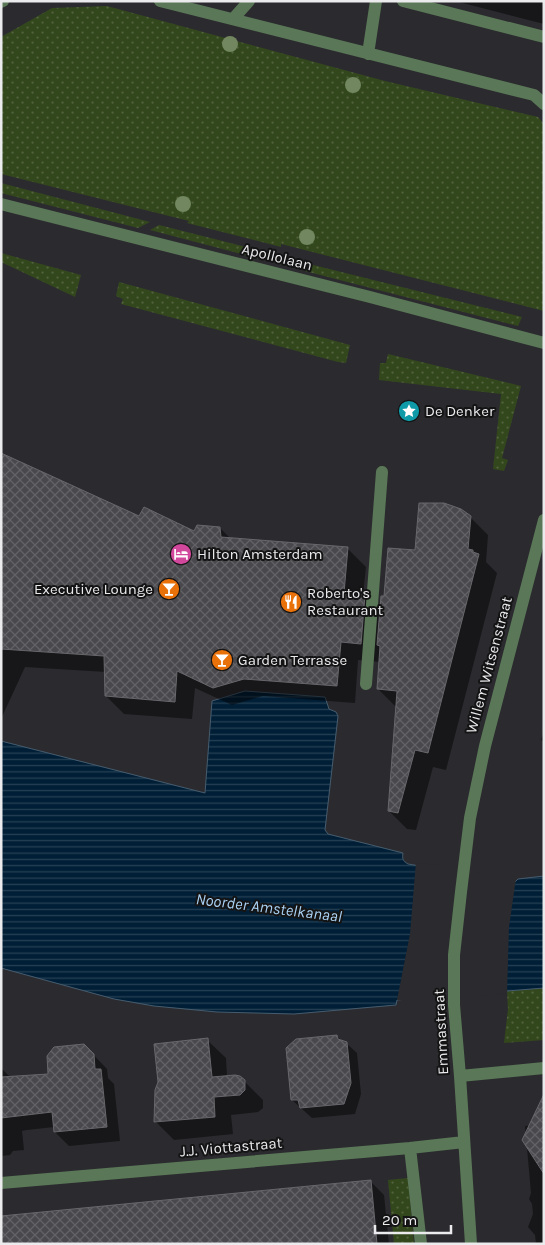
<svg xmlns="http://www.w3.org/2000/svg" width="545" height="1245" viewBox="0 0 545 1245" font-family="Karla,sans-serif">
  <style>
    .grass { fill: url(#grass-dots) }
    .water { fill: url(#water-rules); stroke: #465c6e }
    .pier { fill: #2b2b2f }
    .shadow { fill: #0007 }
    .building { fill: url(#building-cross-hatch); stroke: #67676c }
    .lines { fill: none; stroke-linecap: round; stroke-linejoin: round }
    .minor { stroke: #5a7857; stroke-width: 12 }
    .tree { fill: #72875f }
    .labels { text-anchor: middle; stroke-width: 4; stroke-linejoin: round; paint-order: stroke }
    .street-label { font-size: 15px; fill: #ebebee; stroke: #141415 }
    .poi-label { font-size: 15px; fill: #ebebee; stroke: #141415; text-anchor: start }
    .water-label { font-size: 16px; font-style: italic; fill: #aad2f4; stroke: #141415 }
  </style>
  <defs>
    <pattern id="grass-dots" width="8" height="8" patternUnits="userSpaceOnUse" patternTransform="scale(1.25)"><rect width="8" height="8" fill="#33471c"/><path d="M2 2h.1M6 6h.1" fill="none" stroke="#51623d" stroke-width="1.8" stroke-linecap="round"/></pattern>
    <pattern id="water-rules" width="6" height="5" patternUnits="userSpaceOnUse" patternTransform="scale(1.25)"><rect width="6" height="5" fill="#001f37"/><path d="M0 2.5h6" fill="none" stroke="#254054"/></pattern>
    <pattern id="building-cross-hatch" width="8" height="8" patternUnits="userSpaceOnUse" patternTransform="scale(1.25)"><rect width="8" height="8" fill="#49494d"/><path d="M0 0l8 8M0 8l8-8" fill="none" stroke="#636367"/></pattern>
  </defs>
  <rect width="100%" height="100%" fill="#2b2b2f"/>
  <path class="grass" d="M107 6 385 81 538 117 544 124V311L281 244V247L187 223 189 221 1 174V37L52 8Z
    M1 183 150 222 138 228 1 193Z
    M159 225 286 257 287 266 150 230Z
    M1 253 81 275 75 297 1 262Z
    M297 261 522 317 518 326 301 270Z
    M119 282 350 345 346 363 338 362 121 304 123 299 116 296Z
    M388 354 521 386 502 458 508 460 504 471 493 469 501 394 379 380 380 363H386Z
    M544 988V1040L504 1043 508 1009 507 991Z
    M408 1178 414 1244H394L388 1180Z"/>
  <path class="water" d="M245 691 325 697 329 709 336 712 338 716 325 830 328 834 403 853C402 859 403 861 408 864L515 882 518 879 544 876V988L397 1000 396 1005 294 1014 217 1012 154 1006 114 999 1 968V741L205 793 212 701Z"/>
  <path class="pier" d="M416 862 514 879 516 878 509 927 507 994 409 1001 397 1000 410 934Z"/>
  <path class="shadow" d="M455 1H544V24Z
    M1 455 139 517 195 533 220 528 231 539 348 549 366 567 363 595 381 613 385 598 416 551 470 517 488 535 486 562 497 573 446 770 433 767 416 830 407 829 389 811 396 707 378 689 380 662 358 660 355 703 263 696 232 705 195 688 192 719 124 714 106 696V672L25 667 1 719Z
    M544 730V742L541 740Z
    M337 1036 342 1041 346 1043 357 1053 361 1094 355 1114 312 1118 292 1100Z
    M207 1040 226 1058 227 1077 244 1081 263 1100V1108L258 1112 231 1115 233 1134 174 1140 156 1122V1091Z
    M84 1045 107 1069 108 1078 114 1084 120 1141 69 1146 55 1132 54 1127 27 1130 22 1131 24 1150 13 1151 10 1155 1 1156V1068L11 1078 50 1075Z
    M544 1124V1244H536L535 1235 528 1227 533 1214 532 1204 529 1199 531 1193 525 1126Z
    M370 1181 384 1195 389 1244H313Z"/>
  <path class="building" d="M1 453 139 516 144 507 194 531 197 525 220 527 221 537 348 547 344 593 365 595 361 644 341 642 337 686 244 679 213 688 177 671 175 702 105 696 104 656 1 649Z
    M419 503H444L461 509 471 516 468 549 473 550V552L479 554 428 753 415 750 398 813 388 811 397 691 377 689 380 646 377 645 381 596H384L388 548 415 550Z
    M337 1035 338 1039 347 1042 351 1083 344 1104 300 1108 298 1100H291L286 1048 296 1039Z
    M208 1038 212 1077 235 1075 240 1076 245 1080V1090L240 1095 214 1097 215 1117 154 1122 155 1090 158 1082 154 1044Z
    M84 1044 94 1054 95 1069H101L107 1127 54 1132 52 1112 1 1118V1077L48 1074 47 1056 54 1047Z
    M544 1094V1174L522 1140Z
    M371 1180 377 1244H1V1216Z"/>
  <g class="lines">
    <path class="minor" d="M160 1 534 95 544 104
      M403 1 544 37
      M1 2 3 1
      M233 19 249 1
      M368 54 376 1
      M1 204 370 297 544 343
      M366 684 382 472
      M460 1076 544 1068
      M410 1148 421 1244
      M1 1183 410 1148 464 1142
      M471 1244 460 1076 454 1005V955L461 892 470 818 485 746 544 520"/>
  </g>
  <g class="tree">
    <circle cx="230" cy="44" r="8"/>
    <circle cx="353" cy="85" r="8"/>
    <circle cx="183" cy="204" r="8"/>
    <circle cx="307" cy="237" r="8"/>
  </g>
  <defs>
    <g id="sight-disc" transform="scale(1.125)"><circle r="9.5" fill="#0f9aa8" stroke="#141415"/><path d="M0-6L1.8-2.2L6-1.7L2.9 1.2L3.7 5.4L0 3.3L-3.7 5.4L-2.9 1.2L-6-1.7L-1.8-2.2Z" fill="#fff"/></g>
    <g id="hotel-disc" transform="scale(1.125)"><circle r="9.5" fill="#d1479c" stroke="#141415"/><path d="M-6-4.5h1.5V1H6V5H4.5V3h-9V5H-6ZM-4 0a1.8 1.8 0 1 1 3.6 0ZM.5 0V-2.5h3Q6-2.5 6 0Z" fill="#fff"/></g>
    <g id="bar-disc" transform="scale(1.125)"><circle r="9.5" fill="#e8710a" stroke="#141415"/><path d="M-6-5H6L.8 .8V4.5H3.5V6h-7V4.5H-.8V.8Z" fill="#fff"/></g>
    <g id="restaurant-disc" transform="scale(1.125)"><circle r="9.5" fill="#e8710a" stroke="#141415"/><path d="M-5-6h1v4h1v-4h1v4h1v-4h1v5L-1.5 .5V6h-2V.5L-5-1ZM5-6V6H3V1.5H1.5Q1.5-4 5-6Z" fill="#fff"/></g>
  </defs>
  <g fill-rule="evenodd">
    <use href="#sight-disc" x="409" y="411"/>
    <use href="#hotel-disc" x="181" y="554"/>
    <use href="#bar-disc" x="169" y="589"/>
    <use href="#restaurant-disc" x="291" y="602"/>
    <use href="#bar-disc" x="222" y="660"/>
  </g>
  <g class="labels">
    <g class="street-label">
      <text transform="translate(277 257) rotate(14)" y="5">Apollolaan</text>
      <text transform="translate(489 665) rotate(-75)" y="5">Willem Witsenstraat</text>
      <text transform="translate(441 1032) rotate(-93)" y="5">Emmastraat</text>
      <text transform="translate(231 1147) rotate(-5)" y="5">J.J. Viottastraat</text>
    </g>
    <g class="poi-label">
      <text x="425" y="416">De Denker</text>
      <text x="197" y="559">Hilton Amsterdam</text>
      <text x="153" y="594" text-anchor="end">Executive Lounge</text>
      <text x="307" y="598">Roberto's<tspan x="307" dy="17">Restaurant</tspan></text>
      <text x="238" y="665">Garden Terrasse</text>
    </g>
    <g class="water-label">
      <text transform="translate(269 907) rotate(7)" y="6">Noorder Amstelkanaal</text>
    </g>
  </g>
  <rect width="545" height="1245" fill="none" stroke="#ebebee" stroke-width="5"/>
  <path d="M375 1225v8h76v-8" fill="none" stroke="#ebebee" stroke-width="2.5"/>
  <text x="382" y="1225" font-size="15" fill="#ebebee" stroke="#141415" stroke-width="4" paint-order="stroke">20 m</text>
</svg>
